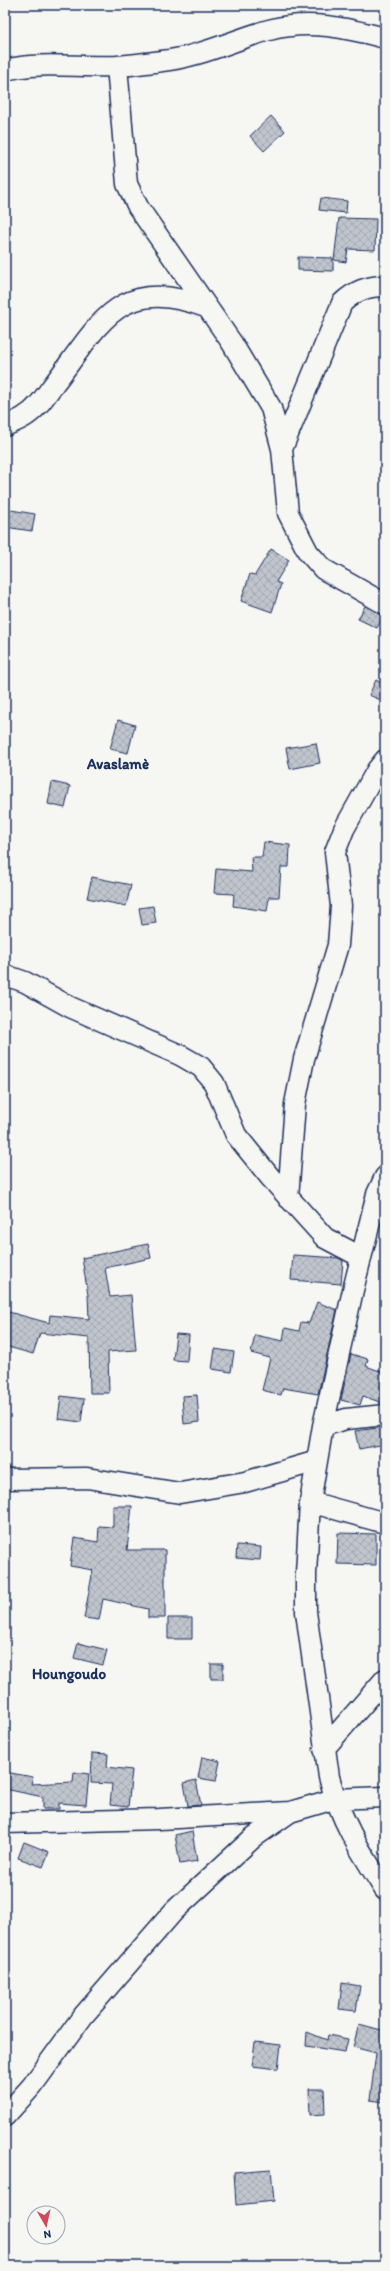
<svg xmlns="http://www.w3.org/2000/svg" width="390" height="2271" viewBox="0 0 390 2271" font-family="Itim,sans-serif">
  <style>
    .building { fill: url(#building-cross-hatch); stroke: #1b2f5e }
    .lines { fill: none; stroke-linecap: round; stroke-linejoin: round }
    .minor-casing { stroke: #1b2f5e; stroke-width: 23 }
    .minor { stroke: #f6f6f2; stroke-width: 20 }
    .labels { text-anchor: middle; stroke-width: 3.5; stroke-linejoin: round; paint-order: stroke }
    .quarter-label { font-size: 15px; font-weight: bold; fill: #1b2f5e; stroke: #f6f6f2 }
  </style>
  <defs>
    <pattern id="building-cross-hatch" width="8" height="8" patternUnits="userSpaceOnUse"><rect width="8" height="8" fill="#c0c4cd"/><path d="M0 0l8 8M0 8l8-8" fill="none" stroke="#a4a9b2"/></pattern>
  </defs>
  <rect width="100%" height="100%" fill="#f6f6f2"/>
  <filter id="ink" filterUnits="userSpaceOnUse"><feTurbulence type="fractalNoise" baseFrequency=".025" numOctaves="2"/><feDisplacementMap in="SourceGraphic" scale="8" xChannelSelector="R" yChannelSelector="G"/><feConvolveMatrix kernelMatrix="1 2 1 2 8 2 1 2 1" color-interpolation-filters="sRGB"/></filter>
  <g filter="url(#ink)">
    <path class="building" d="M271 116 285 131 264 151 250 136Z
      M321 198 347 201 346 213 319 210Z
      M339 218 376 219 375 250 348 249 346 262 334 260Z
      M298 257 333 258V271L298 270Z
      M5 509 35 514 32 531 5 527Z
      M271 549 289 560 276 582 281 584 272 612 241 601 250 574 255 575Z
      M365 606 384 615 377 628 358 619Z
      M376 680 385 685V702L369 695Z
      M118 720 135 725 128 753 110 749Z
      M316 743 320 763 290 769 286 748Z
      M52 782 70 786 65 808 48 804Z
      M264 842 290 845 289 867H281L279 897H269L267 911 233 906 234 894 214 893 216 869 252 872 251 857H262Z
      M92 877 131 885 126 906 87 898Z
      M153 906 156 923 142 925 139 908Z
      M148 1244 151 1258 105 1268 110 1297 131 1295 136 1350 108 1352 109 1393H90L89 1338 40 1333 33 1354 5 1346V1311L49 1323 50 1315 89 1319 88 1295 82 1258Z
      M293 1255 339 1258 343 1261 341 1284 291 1280Z
      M317 1302 337 1310 318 1394 283 1388 281 1395 262 1390 270 1358 251 1353 255 1335 283 1341 285 1328 299 1331 301 1322 309 1323Z
      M176 1334 189 1335 187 1361 173 1360Z
      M215 1349 234 1352 231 1372 212 1369Z
      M351 1354 368 1359 366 1366 385 1373V1404L363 1396 360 1405 341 1400Z
      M197 1395 199 1422 184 1424 182 1396Z
      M61 1396 84 1399 81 1422 58 1419Z
      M385 1427V1444L359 1449 355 1431Z
      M113 1506H132L127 1550H165V1618H148V1609L103 1599 99 1620 84 1618 93 1570 70 1566 74 1538 98 1542 99 1526 113 1527Z
      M338 1533 376 1534V1565L337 1564Z
      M237 1545 261 1547 260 1560 236 1558Z
      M168 1618H192V1639H168Z
      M78 1643 107 1650 103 1665 74 1658Z
      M211 1664H223V1679H211Z
      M92 1753 108 1754 107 1767 132 1770 128 1807 110 1805 112 1784 91 1783Z
      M202 1757 220 1761 216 1781 198 1778Z
      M5 1772 33 1777 31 1784 73 1782 74 1772 89 1774 86 1805 59 1803V1809H43V1797L5 1789Z
      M196 1780 201 1805 188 1806 184 1783Z
      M192 1831 197 1861 180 1864 175 1835Z
      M24 1842 49 1852 43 1867 18 1858Z
      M342 1983 360 1986 356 2011 339 2009Z
      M359 2024 385 2031 382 2043H385V2102L370 2100 376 2053 353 2047Z
      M307 2032 327 2040 328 2035 348 2039 345 2052 306 2046Z
      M255 2042 281 2045 278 2069 252 2066Z
      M309 2089H324L325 2114 310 2115Z
      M271 2169 274 2201 236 2205 234 2172Z"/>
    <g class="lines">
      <g class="minor-casing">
        <path id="minor" d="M117 66 127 184 138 207 232 343 271 408 282 449 288 513 308 552 323 569 385 604
          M5 70C41 61 80 68 117 66 132 65 147 63 162 61 200 57 233 40 269 30 309 19 347 28 385 38
          M5 426C11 423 18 421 24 417 38 409 47 393 57 380 103 319 121 276 206 307
          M282 449 342 303C355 291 367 286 385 286
          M5 975 25 982 70 1007 180 1055 201 1067 214 1083 236 1135 270 1177 325 1238 361 1257
          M385 1177 377 1194 353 1290 323 1426 310 1502 306 1574V1612L329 1777C341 1822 361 1852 385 1890
          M288 1198 295 1104 304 1059 338 945 341 906 335 852 344 829 377 770 385 760
          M323 1426 346 1419 385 1415
          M5 1479 87 1478 180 1493 245 1482 317 1461
          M310 1502 385 1523
          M324 1749 385 1679
          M5 1823 159 1819 290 1812 334 1799 385 1797
          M5 2116 32 2086 83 2016 174 1911 254 1837 290 1812"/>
      </g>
      <use href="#minor" class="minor"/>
    </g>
  </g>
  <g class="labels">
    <g class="quarter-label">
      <text x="118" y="769">Avaslamè</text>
      <text x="69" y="1679">Houngoudo</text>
    </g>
  </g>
  <rect width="390" height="2271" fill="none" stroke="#f6f6f2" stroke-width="20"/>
  <rect x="10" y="10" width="370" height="2251" fill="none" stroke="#1b2f5e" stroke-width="1.5" filter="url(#ink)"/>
  <g transform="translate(46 2225) rotate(171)"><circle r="19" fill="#f6f6f2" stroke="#9ea6b7"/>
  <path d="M0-3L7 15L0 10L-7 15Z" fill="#d1495b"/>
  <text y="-6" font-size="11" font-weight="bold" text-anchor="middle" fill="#1b2f5e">N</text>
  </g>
</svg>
